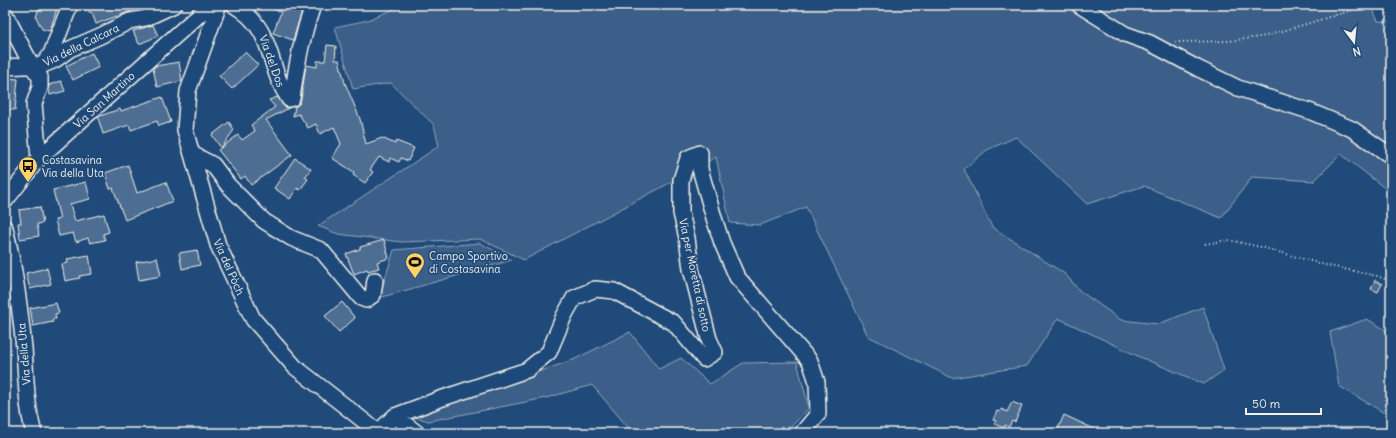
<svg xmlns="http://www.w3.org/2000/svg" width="1396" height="438" viewBox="0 0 1396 438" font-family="Delius,sans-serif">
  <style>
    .green { fill: #3a5f88; stroke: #97a8b8 }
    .building { fill: #4d6e92; stroke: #f4f1e8 }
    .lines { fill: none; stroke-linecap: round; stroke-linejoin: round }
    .minor-casing { stroke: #f4f1e8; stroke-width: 18 }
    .path { stroke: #f4f1e8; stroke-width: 2; stroke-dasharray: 1 3; stroke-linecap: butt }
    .minor { stroke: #1f4a7a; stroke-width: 15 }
    .labels { text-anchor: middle; stroke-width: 3.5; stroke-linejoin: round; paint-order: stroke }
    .street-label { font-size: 11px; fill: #f4f1e8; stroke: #1f4a7a }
    .poi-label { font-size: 11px; fill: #f4f1e8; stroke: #1f4a7a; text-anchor: start }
  </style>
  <rect width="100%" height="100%" fill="#1f4a7a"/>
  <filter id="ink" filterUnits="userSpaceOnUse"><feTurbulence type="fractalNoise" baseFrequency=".025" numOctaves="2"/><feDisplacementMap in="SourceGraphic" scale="8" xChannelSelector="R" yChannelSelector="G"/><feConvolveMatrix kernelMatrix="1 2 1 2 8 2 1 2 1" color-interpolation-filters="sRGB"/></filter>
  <g filter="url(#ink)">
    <path class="green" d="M403 5H1371L1378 21 1391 22V193L1341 154 1314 181 1252 177 1221 218 1144 186 1087 204 1016 137 987 150 964 169 992 227 1065 274 1080 291 1121 320 1158 324 1203 307 1224 370 1204 384 1140 357 1058 318 1027 366 952 378 868 336 806 207 760 225 730 223 716 157 664 186 524 260 480 239 402 242 338 234 318 226 439 146 434 125 391 83 353 89 335 27 368 20Z
      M480 243 512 260 379 298 394 250Z
      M1367 319 1391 333V417L1339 386 1330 332Z
      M630 332 659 369 681 358 710 384 743 363 797 362 809 408 785 433H633L592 385 546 398 429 421 410 416 573 360Z"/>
    <path class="building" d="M46 5H58L50 31 42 29 36 17 39 8Z
      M79 5H144V6L96 24 92 13 78 9Z
      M263 5H304L293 40 273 33 281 12 263 6Z
      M153 25 158 36 139 44 133 31Z
      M327 45 336 46 335 60H339L345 83 360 119 366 144 382 138 395 144 396 141 414 148 408 161 401 158 399 162 390 158 389 162 379 157 370 170 373 172 365 183 353 175 354 172 332 158 341 144 334 127 320 134 316 124 308 128 299 114 293 116 295 107 299 104 301 99 306 65 317 67V61H325Z
      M245 52 258 65 232 89 219 76Z
      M92 53 99 67 73 80 66 66Z
      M179 62 182 81 157 87 153 68 156 66Z
      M5 78 18 79 15 110 5 109Z
      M61 81 65 91 50 95 49 90V85Z
      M162 97 171 122 159 126 157 121 131 130 129 125 103 134 98 118 100 116 120 109 121 111Z
      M278 97 284 106 289 108 266 120 292 155 251 185 245 176 241 179 218 150 238 135 242 140 255 131 251 125 275 107 269 100Z
      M229 122 234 130 221 148 212 135Z
      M295 158 311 169 305 177 308 179 300 190 297 188 290 199 274 188Z
      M128 165 137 193 166 182 173 201 125 220 113 188 110 189 105 173Z
      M86 182 90 199 70 204 75 221 104 214 109 232 103 234 105 240 90 243 88 238 76 242 73 233 59 236 55 220 60 219 53 190Z
      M40 207 43 223 37 224 39 236 20 239 18 223H21L19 210Z
      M384 240 389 258 377 262 379 268 368 271 367 269 354 274 346 254 360 249V247Z
      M197 250 200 265 182 269 179 253Z
      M89 255 92 274 79 276 80 278 65 281 62 264 68 263 67 259Z
      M157 258 161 276 139 280 136 262Z
      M47 268 51 284 30 289 26 273Z
      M1375 280 1382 284 1378 292 1371 289Z
      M342 302 355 318 339 332 325 316Z
      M56 303 59 313 55 314 56 319H52L53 322 33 326 30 308Z
      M1012 402 1022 406 1015 422 1012 421 1009 427 1005 425 1004 428 994 424 996 421 993 420 997 411 1000 412 1001 409 1007 412Z
      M1064 415 1103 433H1056Z"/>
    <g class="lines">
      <g class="minor-casing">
        <path id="minor" d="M218 5 217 10 188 91 185 130 218 245 253 319 295 367 378 432
          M234 5C276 30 266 66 289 99L292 98C296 66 302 36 313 5
          M1079 5 1125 34 1150 43 1197 68 1238 88 1309 111 1352 129 1391 156
          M5 14 32 66 40 77V87L34 104 39 158
          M43 65 51 54 70 5
          M5 67 43 65 55 60 70 49 100 36 130 21 146 18 174 5
          M192 154 213 165 228 185 264 221 291 238 321 250 361 298 366 300 373 295 375 280
          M5 201 39 158 210 5
          M5 228C15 268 20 308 24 348 26 376 26 406 34 433
          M395 416 417 433
          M377 433 395 416 440 399 527 370 549 352 564 316 574 298 595 289 614 291 674 323 704 359 715 352 709 339 691 269 687 238 681 213V180L688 158 700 153V169L714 218 722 243 737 277 810 361 817 382 818 414 802 433"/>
      </g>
      <path class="path" d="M1175 42 1230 41 1266 36 1369 5
        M1205 244 1228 240 1261 247 1325 265 1377 276 1391 281"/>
      <use href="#minor" class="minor"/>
    </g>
  </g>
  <defs>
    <g id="bus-pin" transform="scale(1)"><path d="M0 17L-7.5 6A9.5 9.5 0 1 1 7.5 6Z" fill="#ffd166" stroke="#1f4a7a"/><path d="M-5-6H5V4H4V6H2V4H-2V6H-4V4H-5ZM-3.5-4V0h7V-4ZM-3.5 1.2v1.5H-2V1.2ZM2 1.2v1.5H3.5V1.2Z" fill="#111"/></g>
    <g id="stadium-pin" transform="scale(1)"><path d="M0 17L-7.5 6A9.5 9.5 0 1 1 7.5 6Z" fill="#ffd166" stroke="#1f4a7a"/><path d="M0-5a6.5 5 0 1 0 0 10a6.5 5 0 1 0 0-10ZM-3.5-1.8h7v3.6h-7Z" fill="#111"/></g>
  </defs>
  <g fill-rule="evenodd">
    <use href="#bus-pin" x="28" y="166"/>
    <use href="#stadium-pin" x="415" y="262"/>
  </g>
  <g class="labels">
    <g class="street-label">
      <text transform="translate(81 45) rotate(-26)" y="4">Via della Calcara</text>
      <text transform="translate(272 61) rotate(70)" y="4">Via del Dos</text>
      <text transform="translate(104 100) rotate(-42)" y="4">Via San Martino</text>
      <text transform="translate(229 267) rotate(66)" y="4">Via del Pòch</text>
      <text transform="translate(695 275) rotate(78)" y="4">Via per Moretta di sotto</text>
      <text transform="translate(24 354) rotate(-95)" y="4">Via della Uta</text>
    </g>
    <g class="poi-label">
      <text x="42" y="164">Costasavina<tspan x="42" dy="13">Via della Uta</tspan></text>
      <text x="429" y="260">Campo Sportivo<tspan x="429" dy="13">di Costasavina</tspan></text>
    </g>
  </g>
  <rect width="1396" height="438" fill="none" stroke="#1f4a7a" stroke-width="20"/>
  <rect x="10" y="10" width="1376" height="418" fill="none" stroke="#f4f1e8" stroke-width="1.5" filter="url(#ink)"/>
  <g transform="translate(1354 42) rotate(164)" stroke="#1f4a7a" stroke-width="3" paint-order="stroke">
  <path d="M0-3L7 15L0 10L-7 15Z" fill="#f4f1e8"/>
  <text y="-6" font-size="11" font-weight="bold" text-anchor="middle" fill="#f4f1e8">N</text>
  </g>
  <path d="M1246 408v6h75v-6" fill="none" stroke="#f4f1e8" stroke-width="2"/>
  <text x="1252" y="408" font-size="12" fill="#f4f1e8" stroke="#1f4a7a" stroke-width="3" paint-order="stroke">50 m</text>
</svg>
